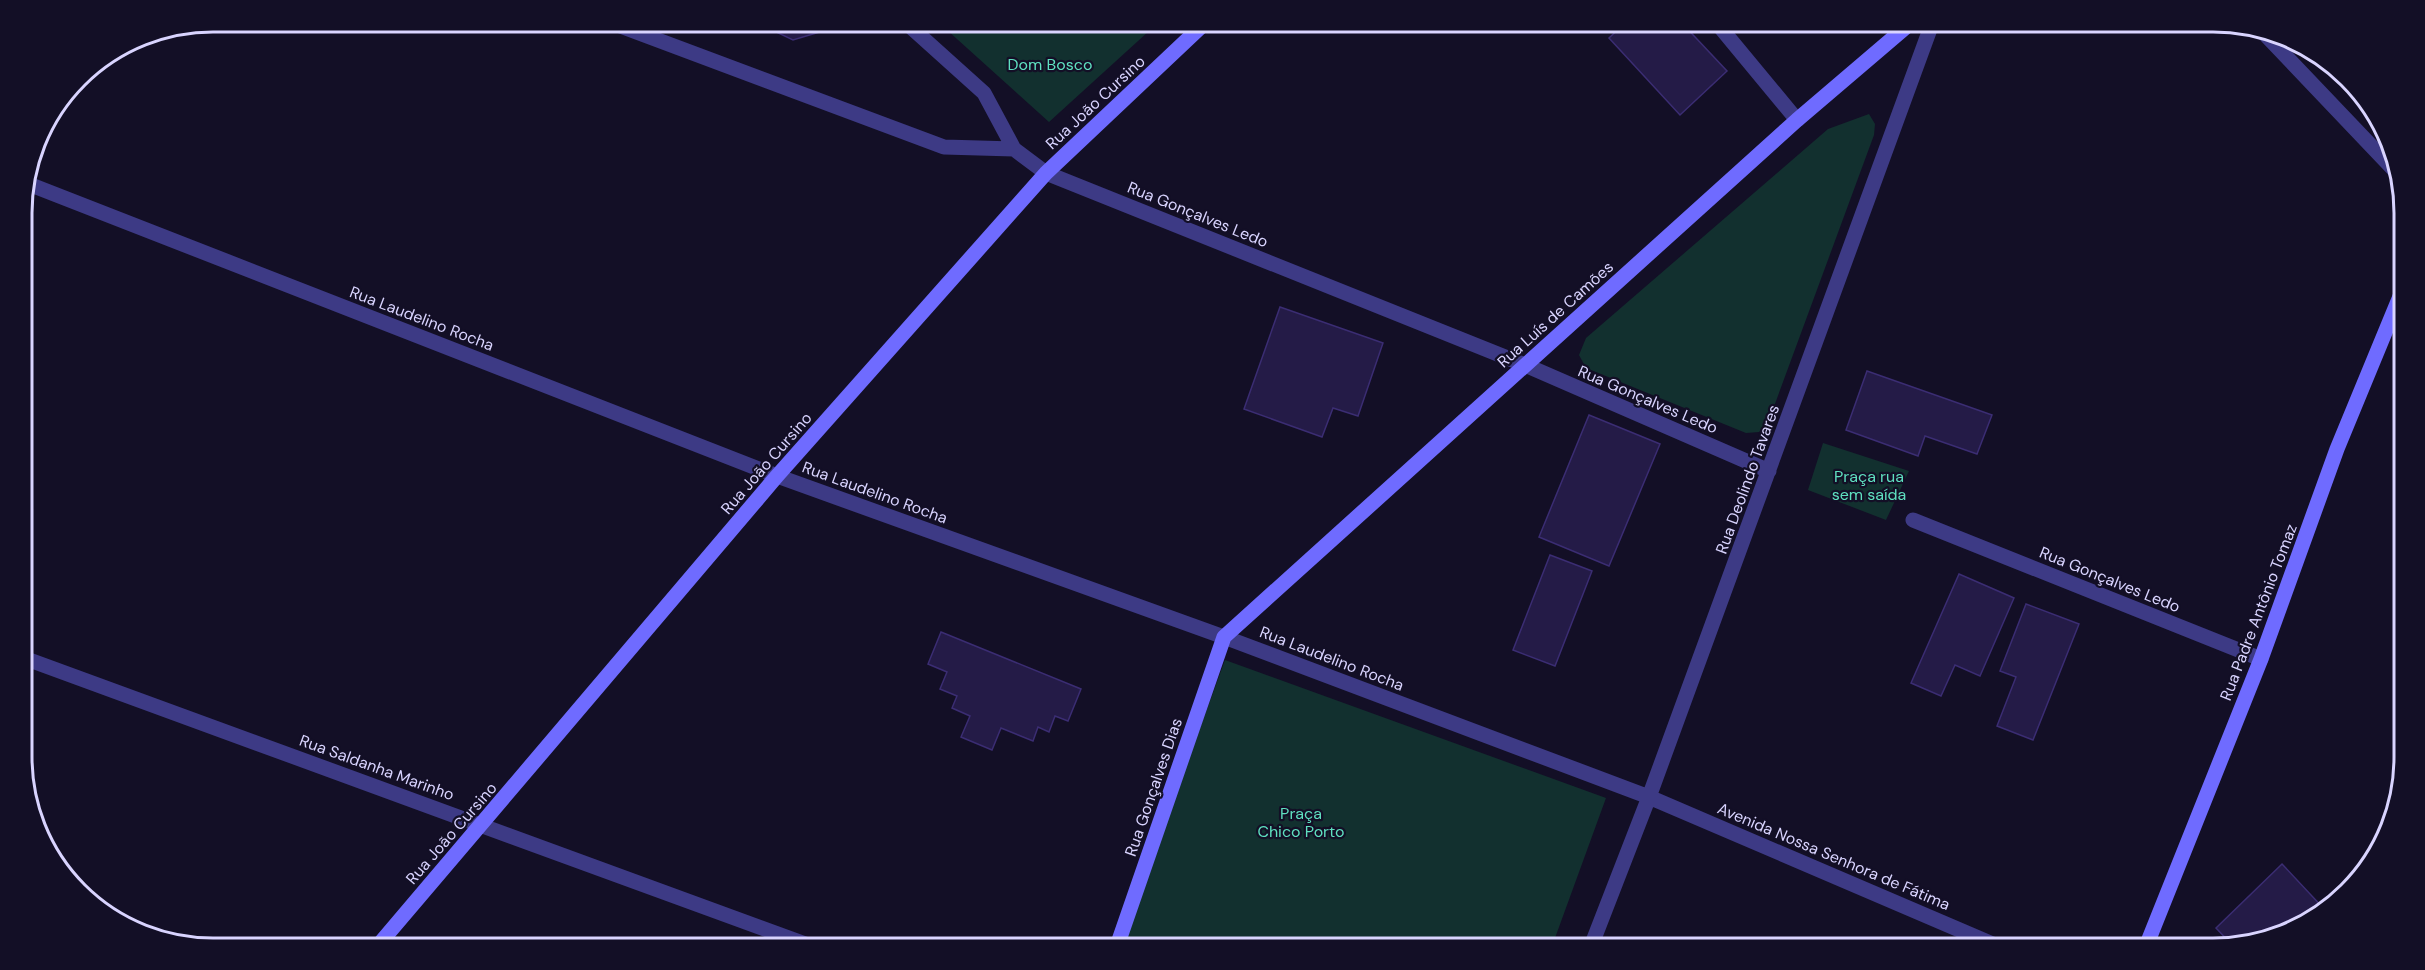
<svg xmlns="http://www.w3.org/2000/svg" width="2425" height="970" viewBox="0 0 2425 970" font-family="'DM Sans',sans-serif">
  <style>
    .green { fill: #12302f }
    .building { fill: #241b47; stroke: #3b2d73; stroke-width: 1.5 }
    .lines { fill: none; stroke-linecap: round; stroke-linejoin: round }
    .street { stroke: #3d3a85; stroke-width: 15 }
    .secondary { stroke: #6f6bff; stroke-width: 15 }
    .labels { text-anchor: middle; stroke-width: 4.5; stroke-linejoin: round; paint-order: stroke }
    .park-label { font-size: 16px; fill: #5fe0c0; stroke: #130f26 }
    .street-label { font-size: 16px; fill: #d9d4ff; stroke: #130f26 }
    .rim { fill: none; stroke: #d9d4ff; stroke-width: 3 }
  </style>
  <rect width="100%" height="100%" fill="#130f26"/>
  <path class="green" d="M937 21H1160L1049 122Z
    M1869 114 1875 124 1874 135 1769 420 1759 432 1746 433 1586 368 1579 355 1586 338 1828 129Z
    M1823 443 1909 471 1886 520 1808 490Z
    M1225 660 1606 798 1551 949H1119Z"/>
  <path class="building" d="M753 21H818L823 31 793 40Z
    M1627 21H1680L1727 71 1680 115 1609 38Z
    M1280 307 1383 343 1358 416 1333 408 1322 437 1244 409Z
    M1867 371 1992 415 1977 454 1925 436 1918 456 1846 430Z
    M1589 415 1660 444 1609 566 1539 537Z
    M1550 555 1592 571 1555 666 1513 650Z
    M1959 574 2014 598 1980 676 1955 665 1941 696 1911 683Z
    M2026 604 2079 624 2033 740 1997 726 2016 677 2000 671Z
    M941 632 1081 689 1068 721 1055 716 1049 732 1038 727 1033 741 1001 728 992 750 961 737 970 716 952 708 957 696 940 689 947 672 928 664Z
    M2282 864 2326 911 2274 939 2234 947 2216 928Z"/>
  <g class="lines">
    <path class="street" d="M607 21 944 147 1014 149 1046 173 1525 365 1769 471
      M904 21 984 93 1014 149
      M1715 21 1797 120
      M2260 29 2398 174
      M26 183 777 476 1224 637 1649 797 2004 949
      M1913 520 2261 659
      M24 658 819 949
      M1590 949 1649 797 1933 21"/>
    <path class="secondary" d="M375 949 777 476 1046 173 1207 21
      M1116 949 1224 637 1797 120 1913 21
      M2145 949 2261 659 2337 449 2403 289"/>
  </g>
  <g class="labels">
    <g class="park-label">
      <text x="1050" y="70">Dom Bosco</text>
      <text x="1869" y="482">Praça rua<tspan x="1869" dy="18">sem saída</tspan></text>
      <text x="1301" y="819">Praça<tspan x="1301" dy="18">Chico Porto</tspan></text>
    </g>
    <g class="street-label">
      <text transform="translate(1095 102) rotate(-43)" y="6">Rua João Cursino</text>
      <text transform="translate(1198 214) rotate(22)" y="6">Rua Gonçalves Ledo</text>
      <text transform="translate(1555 314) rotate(-42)" y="6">Rua Luís de Camões</text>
      <text transform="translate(422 318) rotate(21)" y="6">Rua Laudelino Rocha</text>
      <text transform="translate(1648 399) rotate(23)" y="6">Rua Gonçalves Ledo</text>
      <text transform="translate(766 463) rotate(-49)" y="6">Rua João Cursino</text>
      <text transform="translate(1747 479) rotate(-70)" y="6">Rua Deolindo Tavares</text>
      <text transform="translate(875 492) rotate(20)" y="6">Rua Laudelino Rocha</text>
      <text transform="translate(2110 579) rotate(22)" y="6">Rua Gonçalves Ledo</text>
      <text transform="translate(2258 612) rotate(-69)" y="6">Rua Padre Antônio Tomaz</text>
      <text transform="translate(1332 658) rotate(21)" y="6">Rua Laudelino Rocha</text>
      <text transform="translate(377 767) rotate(20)" y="6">Rua Saldanha Marinho</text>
      <text transform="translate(1153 787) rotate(-71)" y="6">Rua Gonçalves Dias</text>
      <text transform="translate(451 833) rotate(-49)" y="6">Rua João Cursino</text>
      <text transform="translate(1834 856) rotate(23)" y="6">Avenida Nossa Senhora de Fátima</text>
    </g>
  </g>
  <path d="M0 0H2425V970H0ZM213 32H2213A181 181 0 0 1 2394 213V757A181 181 0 0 1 2213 938H213A181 181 0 0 1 32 757V213A181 181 0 0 1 213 32Z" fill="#130f26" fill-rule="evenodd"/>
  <path class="rim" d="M213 32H2213A181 181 0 0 1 2394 213V757A181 181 0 0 1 2213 938H213A181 181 0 0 1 32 757V213A181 181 0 0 1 213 32Z"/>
</svg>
